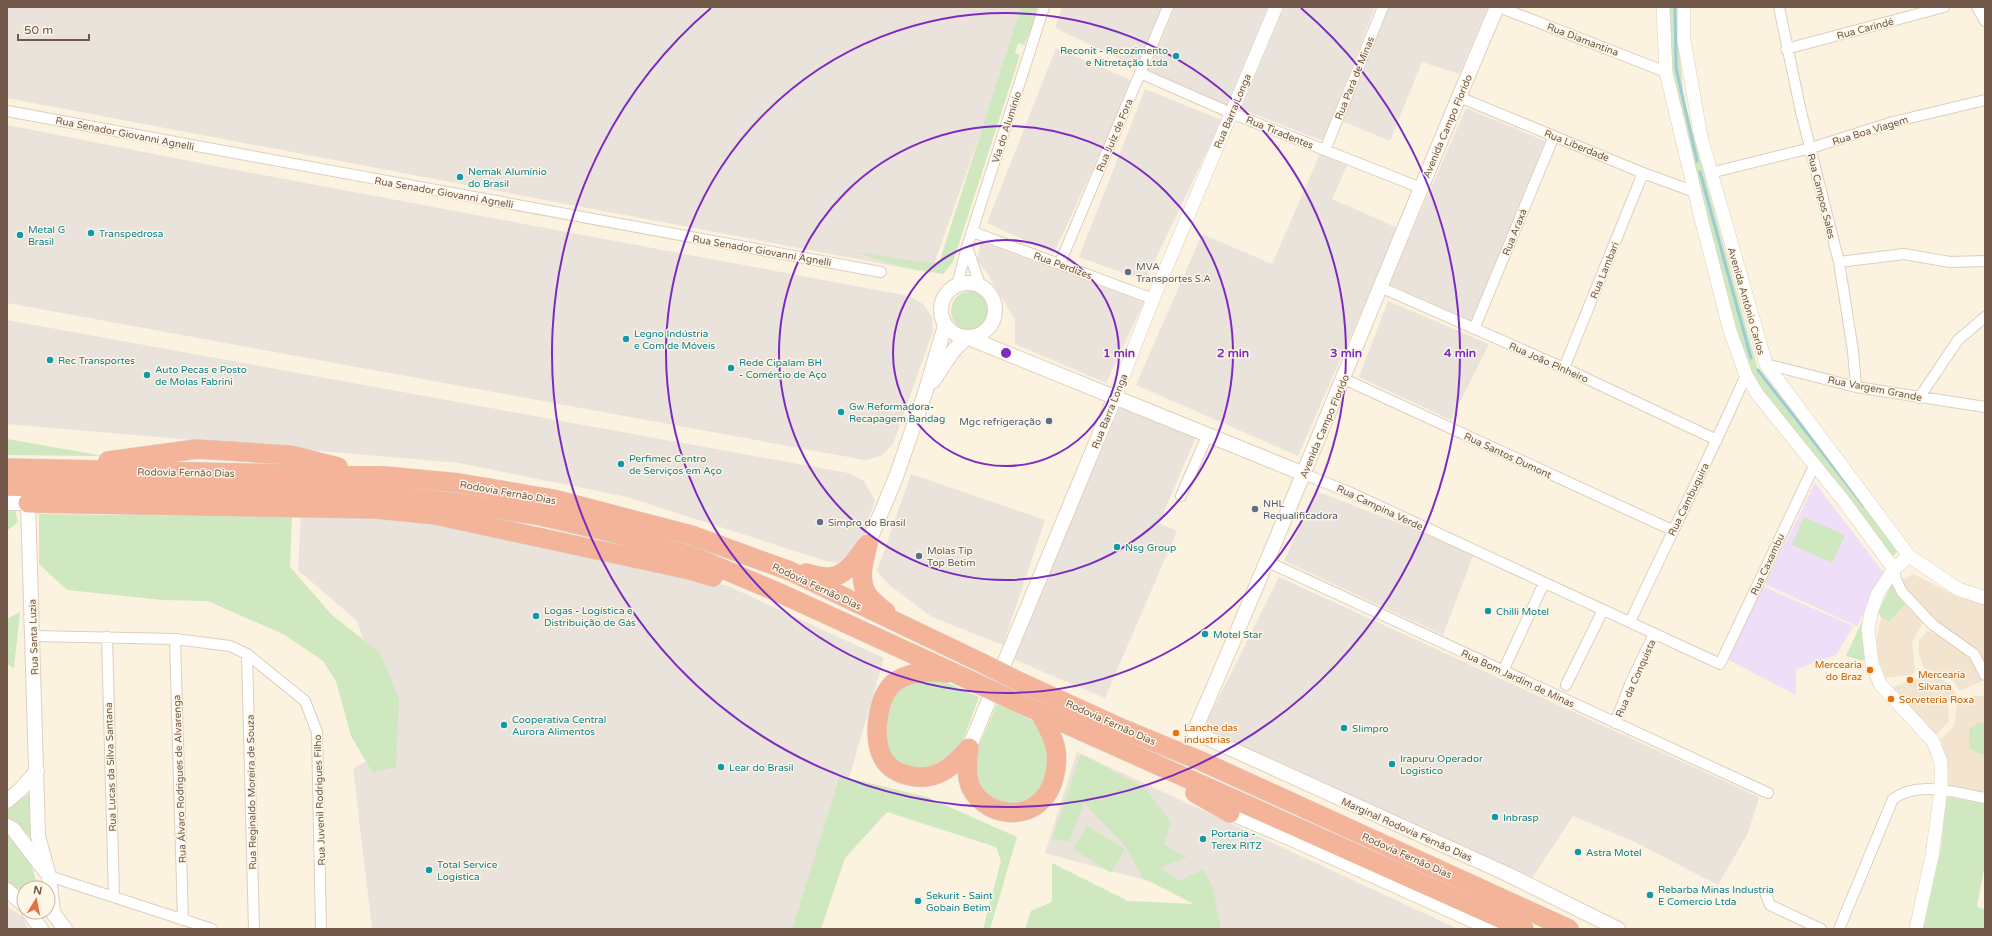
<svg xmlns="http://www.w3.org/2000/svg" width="1992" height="936" viewBox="0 0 1992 936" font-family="'Varela Round',sans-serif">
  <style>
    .residential { fill: #f2e4cf }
    .industrial { fill: #eae3dc }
    .education { fill: #efdef7 }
    .green { fill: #cfe8c0 }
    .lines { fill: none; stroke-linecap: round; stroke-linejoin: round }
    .stream { stroke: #9dcad5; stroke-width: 3 }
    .minor-casing { stroke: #dfcebd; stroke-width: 12 }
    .tertiary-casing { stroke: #dfcebd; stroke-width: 14 }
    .secondary-casing { stroke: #e3cfbb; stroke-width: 16 }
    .motorway-casing { stroke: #dad4d0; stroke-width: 20 }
    .minor { stroke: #fff; stroke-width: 10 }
    .tertiary { stroke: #fff; stroke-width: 13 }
    .secondary { stroke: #fff; stroke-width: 14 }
    .motorway { stroke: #f4b499; stroke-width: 19 }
    .motorway-bridge-casing { stroke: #dad4d0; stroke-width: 20; stroke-linecap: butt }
    .motorway-bridge { stroke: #f4b499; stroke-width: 19 }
    .ring { fill: none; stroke: #7b2cbf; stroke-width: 2 }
    .culture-dot { fill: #0f9aa8; stroke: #fef6e6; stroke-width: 1.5 }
    .service-dot { fill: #5c6f8a; stroke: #fef6e6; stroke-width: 1.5 }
    .food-dot { fill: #e8710a; stroke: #fef6e6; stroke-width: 1.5 }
    .labels { text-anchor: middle; stroke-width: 3; stroke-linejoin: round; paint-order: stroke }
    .street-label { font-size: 10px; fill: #715849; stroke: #fef6e6 }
    .culture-label { font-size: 10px; fill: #0d838f; stroke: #fef6e6; text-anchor: start }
    .service-label { font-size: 10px; fill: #4e5e75; stroke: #fef6e6; text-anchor: start }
    .food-label { font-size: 10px; fill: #c56008; stroke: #fef6e6; text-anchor: start }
    .centre { fill: #7b2cbf; stroke: #fef6e6; stroke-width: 2 }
    .ring-label { font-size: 12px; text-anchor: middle; font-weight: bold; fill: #7b2cbf; stroke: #fef6e6; stroke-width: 3; stroke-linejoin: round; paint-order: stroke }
  </style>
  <rect width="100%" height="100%" fill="#fbf2e0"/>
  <path class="residential" d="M1913 574 1958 597 1985 604V669L1931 618 1903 588V580Z
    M1905 604 1923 622 1912 642 1915 668 1914 674 1885 678 1875 647 1881 617 1889 622Z
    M1927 631 1950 641 1970 656 1982 681 1960 691 1951 678 1924 668 1919 654V641Z
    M1920 677H1933L1941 679 1951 686 1956 694 1948 702 1949 721 1935 736 1891 688Z
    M1972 696H1985V793L1947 785V768L1941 739 1954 726 1957 703Z"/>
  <path class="industrial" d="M7 7H1025L931 273 7 98Z
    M1062 7H1162L1137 67 1055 28Z
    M1175 7H1269L1227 107 1147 71Z
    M1282 7H1375L1323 141 1239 108Z
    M1389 7H1488L1459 74 1422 62 1390 141 1342 121Z
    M1056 48 1133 81 1054 253 987 223Z
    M1145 89 1222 120 1145 281 1079 257Z
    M1466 108 1545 141 1476 323 1389 284Z
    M7 125 220 167 909 296 923 304 932 317 933 331 893 444 881 456 865 460 7 303Z
    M1320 154 1347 166 1332 199 1398 228 1298 456 1136 385 1202 234 1272 264Z
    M981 242 1144 302 1106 383 1015 344V320L987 273 977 260Z
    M1388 301 1489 344 1451 420 1359 377Z
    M7 320 848 473 863 480 875 500 861 542 838 563 826 561 627 497 459 463 7 424Z
    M1121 405 1196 437 1159 523 1177 531 1105 698 1011 658Z
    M911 474 1045 520 1003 645 932 617 889 585 877 571Z
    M1316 491 1440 539 1473 556 1443 635 1284 561Z
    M301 514 406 518 728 586 884 658 805 929H372L353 768 398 746 357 621 298 570Z
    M1279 577 1759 797 1748 833 1718 885 1633 841 1573 816 1530 881 1202 731Z
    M1077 752 1458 929H1220L1200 895 1045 853Z
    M7 906 23 917 28 929H7Z"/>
  <path class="education" d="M1815 483 1884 573 1857 626 1765 584Z
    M1762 586 1853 626 1836 655 1796 669V695L1727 659Z"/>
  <path class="green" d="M1021 7H1037L1033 26 1024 45 1018 43 1015 53 1020 55 953 262 943 274 903 267 855 252 913 261 939 263Z
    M1667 7H1675L1684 101 1758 370 1899 550 1892 557 1748 371 1674 105Z
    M951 311a20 20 0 1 1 40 0a20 20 0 1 1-40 0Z
    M7 439 104 456 7 455Z
    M7 511H15L18 522 7 531Z
    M39 514 292 517 290 567 332 615 380 653 399 699 396 767 373 773 351 736 336 681 323 661 285 635 208 601 163 600 67 590 39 564Z
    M1804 517 1845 535 1832 563 1792 545Z
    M1892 584 1905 604 1889 622 1881 617 1878 612Z
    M1873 598 1868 656 1863 661 1846 656Z
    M20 612 14 668 7 664V619Z
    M930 675 979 697 960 748 948 764 919 774 896 763 886 746 882 729 888 701 900 685Z
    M997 704 1040 724 1050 744V771L1041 794 1021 806 997 805 980 791 973 770 977 750Z
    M1985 722V755L1978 753 1969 748V729L1978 723Z
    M1081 754 1145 788 1171 822 1164 845 1187 857 1160 868 1180 881 1203 869 1213 888 1221 929H1025L1031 911 1052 902V863L1128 901 1194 904 1143 878 1125 846 1084 803 1069 842 1052 839Z
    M840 776 927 797 1017 837 990 929H983L1001 861 996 847 887 812 845 858 821 929H792Z
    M36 789 35 841 7 817V808Z
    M1946 797 1985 804V863L1977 907 1985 909V929H1923L1941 849Z
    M1087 826 1125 849 1111 873 1073 849Z
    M7 832 29 855 38 888H24V900L7 886Z"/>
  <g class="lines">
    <path class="stream" d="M1675 7 1676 68 1697 161
      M1700 172 1751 358
      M1758 370 1864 506"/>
    <g class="minor-casing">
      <path id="minor" d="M1499 7 1666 72
        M1779 7 1801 112 1839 262 1853 351 1856 387
        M1977 7 1985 21
        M1786 49 1944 7
        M1140 73 1231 113 1421 188
        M1459 97 1643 173 1695 192
        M7 111 881 272
        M1325 150 1383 7
        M1710 173 1811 148 1893 122 1985 100
        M973 232 1153 299
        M967 247 980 285
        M1839 262 1904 254 1950 262 1985 261
        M1060 263 1168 7
        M957 285 967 247 1044 7
        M1380 287 1564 368 1717 440
        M1474 329 1554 136
        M1766 364 1856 387 1985 407
        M1564 368 1643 173
        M1344 379 1672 530
        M1919 398 1958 340 1985 317
        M1304 474 1351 493 1720 664 1815 464
        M1181 496 1208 434
        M1268 562 1768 793
        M1894 569 1896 580 1902 592 1933 625 1974 654 1985 675
        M1630 622C1668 540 1709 459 1746 375
        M33 636 175 639 230 646 247 654 305 701 317 732 321 929
        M107 637 114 897
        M175 639 183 920
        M247 654 254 929
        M1503 671 1544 583
        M1566 685 1603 610
        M1615 723 1631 682 1654 634
        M49 876 212 929
        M1765 892 1770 905 1821 929
        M1839 929 1893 799C1919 780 1956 793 1985 798"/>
    </g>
    <g class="tertiary-casing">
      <path id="tertiary" d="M1663 7 1666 72 1701 218 1730 331 1746 375 1758 395 1843 500 1894 569
        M1684 7V41L1701 137 1766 364 1909 556 1958 589 1985 598
        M1115 397 1153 299 1276 7
        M1909 556 1894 569 1878 593 1871 613 1868 629 1872 663 1880 684 1933 741 1941 762V790L1932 856 1916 929"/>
    </g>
    <g class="secondary-casing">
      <path id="secondary" d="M1497 7C1394 248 1299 492 1194 732L1507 874 1618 929
        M941 310a27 27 0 1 1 54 0a27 27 0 1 1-54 0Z
        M969 338 1304 474
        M933 381 953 351 966 338
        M7 503H28L38 836 49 876 53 913 65 929
        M868 544 896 477 925 393 945 326
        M969 748 1115 397
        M7 801 20 790 37 771
        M1230 813 1294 840 1492 929
        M7 826 13 829 45 871
        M7 890 24 905
        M29 912 41 929"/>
    </g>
    <g class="motorway-casing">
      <path id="motorway" d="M108 461 197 449 290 455 338 467
        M7 468 385 476 459 483 553 499 691 535 790 571 982 663
        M7 486 384 495 468 504 541 516 614 533 692 556 782 594 976 683
        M28 503 376 509 435 515 690 570 713 577
        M868 544C864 560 858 579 867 594 871 601 880 607 886 612
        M806 573C813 575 824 578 831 577 847 575 857 558 866 546
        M946 673C928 670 912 671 896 681 877 695 872 738 883 758 889 768 896 772 907 775 934 783 952 768 969 748
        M1018 681 1121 728 1201 761 1569 929
        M1010 699 1524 929
        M969 748C967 762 965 781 974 793 989 814 1022 820 1041 801 1054 789 1058 767 1056 750 1054 737 1046 725 1040 713
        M1195 793 1230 813"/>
    </g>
    <use href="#minor" class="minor"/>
    <use href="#tertiary" class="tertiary"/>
    <use href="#secondary" class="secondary"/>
    <use href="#motorway" class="motorway"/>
    <g class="motorway-bridge-casing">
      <path id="motorway-bridge" d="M982 663 1018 681
        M976 683 1010 699"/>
    </g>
    <use href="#motorway-bridge" class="motorway-bridge"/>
  </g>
  <g class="ring">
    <circle cx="1006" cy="353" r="113"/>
    <circle cx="1006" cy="353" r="227"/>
    <circle cx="1006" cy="353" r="340"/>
    <path d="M1301 8A454 454 0 1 1 711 8"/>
  </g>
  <g class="culture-dot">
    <circle cx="1176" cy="56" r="4"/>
    <circle cx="460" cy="177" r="4"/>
    <circle cx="91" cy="233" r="4"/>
    <circle cx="20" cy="235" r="4"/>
    <circle cx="626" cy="339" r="4"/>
    <circle cx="50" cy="360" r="4"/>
    <circle cx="731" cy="368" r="4"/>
    <circle cx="147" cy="375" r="4"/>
    <circle cx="841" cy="412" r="4"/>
    <circle cx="621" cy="464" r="4"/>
    <circle cx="1117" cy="547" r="4"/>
    <circle cx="1488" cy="611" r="4"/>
    <circle cx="536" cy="616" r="4"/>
    <circle cx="1205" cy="634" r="4"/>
    <circle cx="504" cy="725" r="4"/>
    <circle cx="1344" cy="728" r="4"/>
    <circle cx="1392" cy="764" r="4"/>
    <circle cx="721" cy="767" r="4"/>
    <circle cx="1495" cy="817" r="4"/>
    <circle cx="1203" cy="839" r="4"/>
    <circle cx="1578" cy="852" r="4"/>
    <circle cx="429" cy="870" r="4"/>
    <circle cx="1650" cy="895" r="4"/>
    <circle cx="918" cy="901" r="4"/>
  </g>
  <g class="service-dot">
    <circle cx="1128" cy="272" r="4"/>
    <circle cx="1049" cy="421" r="4"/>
    <circle cx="1255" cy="509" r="4"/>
    <circle cx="820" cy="522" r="4"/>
    <circle cx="919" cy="556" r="4"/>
  </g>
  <g class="food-dot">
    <circle cx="1870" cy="670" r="4"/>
    <circle cx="1910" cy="680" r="4"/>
    <circle cx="1891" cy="699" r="4"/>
    <circle cx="1176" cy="733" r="4"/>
  </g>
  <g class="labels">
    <g class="street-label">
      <text transform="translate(1865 28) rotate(-15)" y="4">Rua Carindé</text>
      <text transform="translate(1583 39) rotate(21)" y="4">Rua Diamantina</text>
      <text transform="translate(1354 78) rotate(-68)" y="4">Rua Pará de Minas</text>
      <text transform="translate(1232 111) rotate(-67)" y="4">Rua Barra Longa</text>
      <text transform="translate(1447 126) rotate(-67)" y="4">Avenida Campo Florido</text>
      <text transform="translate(1006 127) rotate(-72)" y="4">Via do Alumínio</text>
      <text transform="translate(1870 130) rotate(-17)" y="4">Rua Boa Viagem</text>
      <text transform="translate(1280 132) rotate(22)" y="4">Rua Tiradentes</text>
      <text transform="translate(125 133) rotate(11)" y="4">Rua Senador Giovanni Agnelli</text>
      <text transform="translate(1114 135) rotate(-67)" y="4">Rua Juiz de Fora</text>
      <text transform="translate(1577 145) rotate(22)" y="4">Rua Liberdade</text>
      <text transform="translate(444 192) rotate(10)" y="4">Rua Senador Giovanni Agnelli</text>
      <text transform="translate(1822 196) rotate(76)" y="4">Rua Campos Sales</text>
      <text transform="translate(1514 232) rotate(-68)" y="4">Rua Araxá</text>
      <text transform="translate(762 250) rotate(10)" y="4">Rua Senador Giovanni Agnelli</text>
      <text transform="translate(1063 265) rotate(20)" y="4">Rua Perdizes</text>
      <text transform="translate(1604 270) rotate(-68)" y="4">Rua Lambari</text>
      <text transform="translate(1747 301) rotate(74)" y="4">Avenida Antônio Carlos</text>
      <text transform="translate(1549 362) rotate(24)" y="4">Rua João Pinheiro</text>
      <text transform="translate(1875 388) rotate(11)" y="4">Rua Vargem Grande</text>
      <text transform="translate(1109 411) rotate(-68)" y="4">Rua Barra Longa</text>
      <text transform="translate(1324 426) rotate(-67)" y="4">Avenida Campo Florido</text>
      <text transform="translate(1508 455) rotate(25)" y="4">Rua Santos Dumont</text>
      <text transform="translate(186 472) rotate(1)" y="4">Rodovia Fernão Dias</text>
      <text transform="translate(508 492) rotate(10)" y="4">Rodovia Fernão Dias</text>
      <text transform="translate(1688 499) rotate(-64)" y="4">Rua Cambuquira</text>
      <text transform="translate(1380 507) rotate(25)" y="4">Rua Campina Verde</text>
      <text transform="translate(1767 564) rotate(-65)" y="4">Rua Caxambu</text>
      <text transform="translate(817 586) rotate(25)" y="4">Rodovia Fernão Dias</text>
      <text transform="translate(33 637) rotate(-92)" y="4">Rua Santa Luzia</text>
      <text transform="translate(1518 678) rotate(25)" y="4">Rua Bom Jardim de Minas</text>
      <text transform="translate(1635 678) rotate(-66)" y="4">Rua da Conquista</text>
      <text transform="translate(1111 722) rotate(24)" y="4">Rodovia Fernão Dias</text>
      <text transform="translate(110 767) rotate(-92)" y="4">Rua Lucas da Silva Santana</text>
      <text transform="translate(179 779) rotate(-92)" y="4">Rua Álvaro Rodrigues de Alvarenga</text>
      <text transform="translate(251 792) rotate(-91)" y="4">Rua Reginaldo Moreira de Souza</text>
      <text transform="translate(319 800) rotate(-92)" y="4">Rua Juvenil Rodrigues Filho</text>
      <text transform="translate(1407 829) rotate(24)" y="4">Marginal Rodovia Fernão Dias</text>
      <text transform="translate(1407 855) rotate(24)" y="4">Rodovia Fernão Dias</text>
    </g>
    <g class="culture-label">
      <text x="1168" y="54" text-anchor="end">Reconit - Recozimento<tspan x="1168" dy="12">e Nitretação Ltda</tspan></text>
      <text x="468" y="175">Nemak Alumínio<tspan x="468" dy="12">do Brasil</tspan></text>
      <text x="28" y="233">Metal G<tspan x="28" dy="12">Brasil</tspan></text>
      <text x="99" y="237">Transpedrosa</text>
      <text x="634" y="337">Legno Indústria<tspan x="634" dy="12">e Com de Móveis</tspan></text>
      <text x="58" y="364">Rec Transportes</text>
      <text x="739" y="366">Rede Cipalam BH<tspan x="739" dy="12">- Comércio de Aço</tspan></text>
      <text x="155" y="373">Auto Pecas e Posto<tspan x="155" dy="12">de Molas Fabrini</tspan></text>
      <text x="849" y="410">Gw Reformadora-<tspan x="849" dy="12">Recapagem Bandag</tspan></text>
      <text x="629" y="462">Perfimec Centro<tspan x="629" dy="12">de Serviços em Aço</tspan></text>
      <text x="1125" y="551">Nsg Group</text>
      <text x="544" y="614">Logas - Logística e<tspan x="544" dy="12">Distribuição de Gás</tspan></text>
      <text x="1496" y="615">Chilli Motel</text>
      <text x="1213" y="638">Motel Star</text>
      <text x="512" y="723">Cooperativa Central<tspan x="512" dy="12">Aurora Alimentos</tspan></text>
      <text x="1352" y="732">SIimpro</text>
      <text x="1400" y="762">Irapuru Operador<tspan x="1400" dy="12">Logistico</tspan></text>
      <text x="729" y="771">Lear do Brasil</text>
      <text x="1503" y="821">Inbrasp</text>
      <text x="1211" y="837">Portaria -<tspan x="1211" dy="12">Terex RITZ</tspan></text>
      <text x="1586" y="856">Astra Motel</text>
      <text x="437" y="868">Total Service<tspan x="437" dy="12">Logística</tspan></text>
      <text x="1658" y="893">Rebarba Minas Industria<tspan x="1658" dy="12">E Comercio Ltda</tspan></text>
      <text x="926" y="899">Sekurit - Saint<tspan x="926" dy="12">Gobain Betim</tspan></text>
    </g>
    <g class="service-label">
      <text x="1136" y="270">MVA<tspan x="1136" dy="12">Transportes S.A</tspan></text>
      <text x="1041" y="425" text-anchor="end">Mgc refrigeração</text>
      <text x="1263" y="507">NHL<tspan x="1263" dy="12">Requalificadora</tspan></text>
      <text x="828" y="526">Simpro do Brasil</text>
      <text x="927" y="554">Molas Tip<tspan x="927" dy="12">Top Betim</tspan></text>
    </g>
    <g class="food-label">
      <text x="1862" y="668" text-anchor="end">Mercearia<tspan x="1862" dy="12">do Braz</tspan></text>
      <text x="1918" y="678">Mercearia<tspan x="1918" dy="12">Silvana</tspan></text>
      <text x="1899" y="703">Sorveteria Roxa</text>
      <text x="1184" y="731">Lanche das<tspan x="1184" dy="12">industrias</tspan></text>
    </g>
  </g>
  <circle cx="1006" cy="353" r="6" class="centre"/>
  <g class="ring-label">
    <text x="1119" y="357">1 min</text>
    <text x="1233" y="357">2 min</text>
    <text x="1346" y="357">3 min</text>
    <text x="1460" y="357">4 min</text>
  </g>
  <rect width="1992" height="936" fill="none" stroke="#715849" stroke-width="16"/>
  <g transform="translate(36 900) rotate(10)"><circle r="19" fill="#fef6e6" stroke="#c6b7a7"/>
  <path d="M0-3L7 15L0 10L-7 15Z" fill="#e27149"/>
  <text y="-6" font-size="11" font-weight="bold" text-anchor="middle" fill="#715849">N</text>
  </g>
  <path d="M18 34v6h71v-6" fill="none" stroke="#715849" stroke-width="2"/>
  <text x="24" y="34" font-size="12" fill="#715849" stroke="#fef6e6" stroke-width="3" paint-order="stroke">50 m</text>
</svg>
